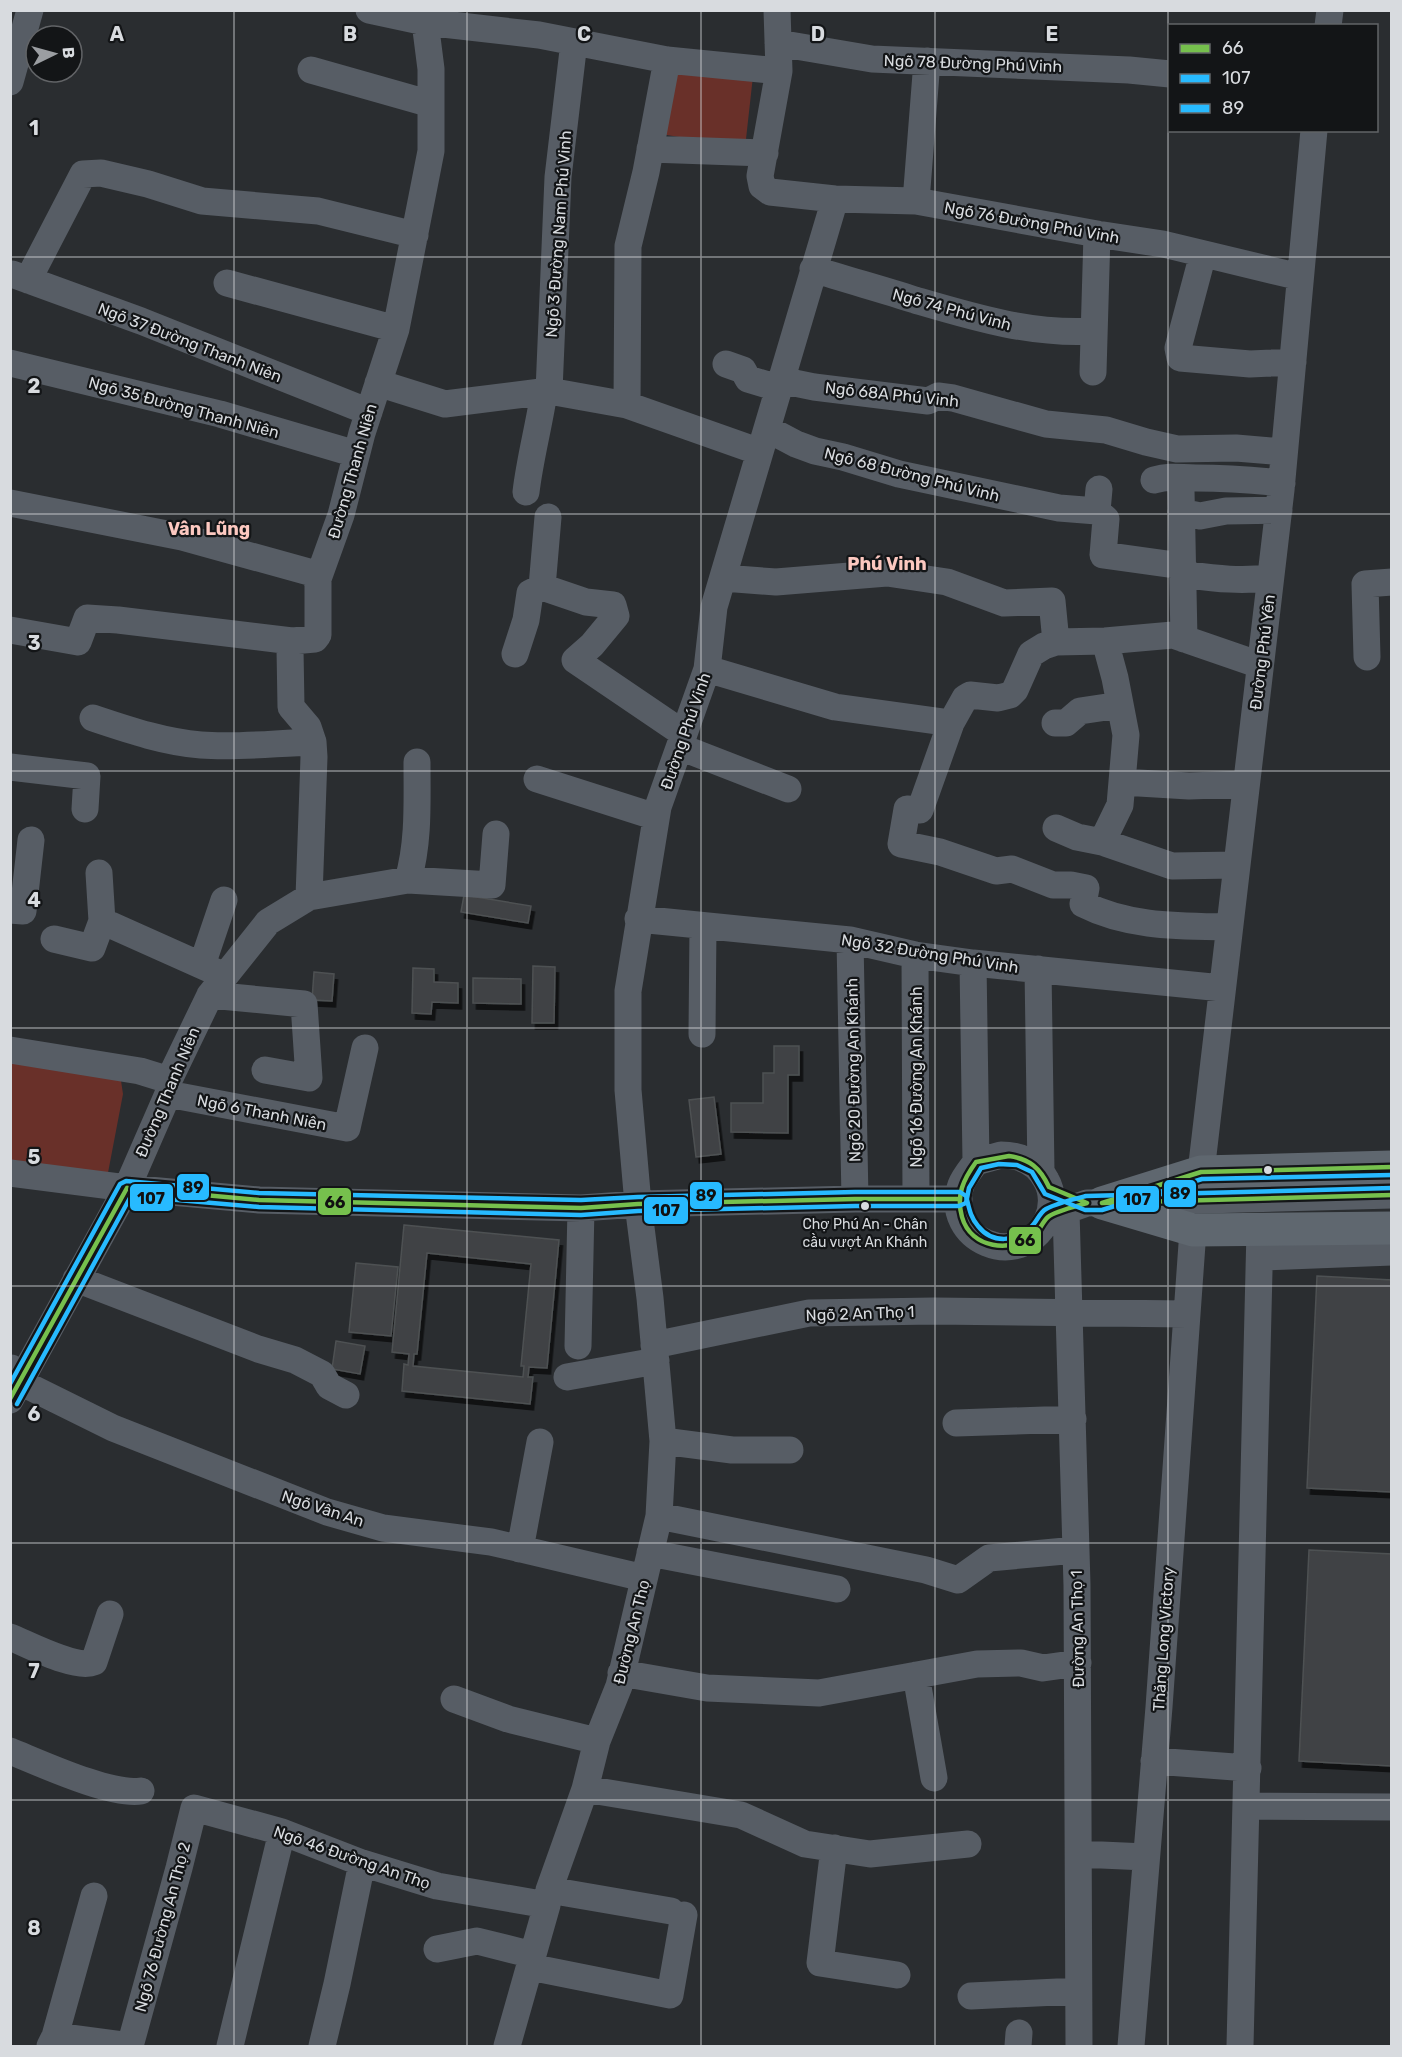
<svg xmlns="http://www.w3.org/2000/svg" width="1402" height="2057" viewBox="0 0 1402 2057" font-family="Rubik,sans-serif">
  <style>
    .water { fill: #693029 }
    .building { fill: #404244; stroke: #4e5153; stroke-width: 1.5; fill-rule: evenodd; filter: url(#shadow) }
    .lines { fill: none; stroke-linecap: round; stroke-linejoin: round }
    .minor { stroke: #575d65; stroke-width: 27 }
    .major { stroke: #5f676f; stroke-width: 33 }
    .bus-1-casing { stroke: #131517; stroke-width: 9 }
    .bus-2-casing { stroke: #131517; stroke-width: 9 }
    .bus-3-casing { stroke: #131517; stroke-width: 9 }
    .bus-1 { stroke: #76c04d; stroke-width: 4.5 }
    .bus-2 { stroke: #27baff; stroke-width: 4.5 }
    .bus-3 { stroke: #27baff; stroke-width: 4.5 }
    .grid { fill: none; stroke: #d8dbdf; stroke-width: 1.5; stroke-opacity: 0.55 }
    .bus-dot { fill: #d8dbdf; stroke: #131517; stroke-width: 2 }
    .labels { text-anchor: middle; stroke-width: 4.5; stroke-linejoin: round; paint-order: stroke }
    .bus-label { font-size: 14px; fill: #d8dbdf; stroke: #131517 }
    .street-label { font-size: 16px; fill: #d8dbdf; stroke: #131517 }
    .neighbourhood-label { font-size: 18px; font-weight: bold; fill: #fcc8c0; stroke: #131517 }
    .grid-label { font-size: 20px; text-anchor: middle; font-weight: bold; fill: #d8dbdf; stroke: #131517; stroke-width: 4.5; stroke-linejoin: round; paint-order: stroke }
    .line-badge { stroke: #131517; stroke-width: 2 }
    .pale-badge-label { font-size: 16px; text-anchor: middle; font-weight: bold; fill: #111 }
  </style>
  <defs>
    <filter id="shadow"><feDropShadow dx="3.5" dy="6" stdDeviation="0" flood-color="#0009"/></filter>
  </defs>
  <rect width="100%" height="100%" fill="#2a2d30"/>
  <path class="water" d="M670 65 753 76 745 148 655 133Z
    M10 1051 120 1074 123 1094 107 1178 11 1167Z"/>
  <path class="building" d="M464 895 531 906 528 923 461 912Z
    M533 966 555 967 554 1023H532Z
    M413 968 434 969V982L458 983V1003L432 1002 431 1014 412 1013Z
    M314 972 334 974 332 1001 312 1000Z
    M473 978 521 979V1004L473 1003Z
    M774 1046H799V1075H788V1133L731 1132V1103H763V1073H774Z
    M714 1097 721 1154 696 1157 689 1100Z
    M404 1225 559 1240 547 1368 529 1367 528 1377H533L530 1404 402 1391 404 1364 408 1365 409 1354 392 1352ZM427 1253 531 1264 521 1366H524L523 1377 413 1366 414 1354H417Z
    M356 1263 398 1267 391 1336 349 1332Z
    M1317 1276 1392 1280V1492L1307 1488Z
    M336 1341 365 1346 360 1374 332 1369Z
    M1309 1550 1392 1554V1766L1299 1761Z"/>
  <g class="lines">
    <path class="minor" d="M369 10 425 22 539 35 667 60 779 71
      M777 10 779 71 760 176 762 186 770 192 835 199 916 201 1097 234 1163 244 1300 277
      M1328 26 1330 10
      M778 43 872 59 1129 70 1170 74
      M311 70 431 104
      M10 82 30 10
      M650 149 765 153
      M916 201 927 61
      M1203 254 1178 348 1180 358 1250 364 1293 362
      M813 269C847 280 881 289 915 300 973 317 1032 335 1094 331
      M12 274 141 321 369 412
      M28 280 83 174 101 173 148 184 202 201 318 211 415 235
      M227 283 396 329
      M10 363 220 414 356 454
      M726 364 743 370 748 379 778 388
      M1093 372 1097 234
      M780 380 814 387 928 401 938 396 953 398 1046 424 1106 430 1146 442 1177 449 1236 448 1284 452
      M378 383 445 404 549 391 627 405 760 452
      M549 391 558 177 574 42
      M627 405 628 246 646 172 667 60
      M765 435H779L796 444 815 451 843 457 899 474 1059 508 1097 511
      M1154 480C1172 475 1179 478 1196 478 1225 478 1253 480 1282 483
      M1099 489 1097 511 1106 519 1103 555 1182 566 1189 575C1219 579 1240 581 1270 578
      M1181 490 1184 639
      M526 492C530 458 539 426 544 392
      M10 503 182 537 309 572 318 579
      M1181 512 1200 516 1226 511 1279 510
      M723 578 776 582 887 573 947 582 1004 603 1052 601 1056 642
      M542 587 548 517
      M10 630 78 642 87 618 118 620 292 641
      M515 654 526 620 530 593 542 587 586 602 613 605 616 616 592 645 575 660 684 734
      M1367 657 1365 584 1392 582
      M707 669 835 707 951 723
      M93 718C129 730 164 742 201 745 238 748 276 743 313 742
      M1055 723H1066L1080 711 1120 705
      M680 747 788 789
      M10 767 87 776 85 809
      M537 779 656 817
      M1122 782 1189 786 1246 784
      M1056 828 1077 837 1102 842 1172 866 1236 865
      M1102 842 1120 805 1126 735 1115 678 1105 641
      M99 873 102 921
      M408 880C419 842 417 802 417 762
      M309 897 314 757 313 742 308 727 291 707 290 649 292 641 315 639 318 635V579L341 515 362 433 396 329 431 151V69L425 22 427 10
      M10 910 23 911 31 840
      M638 919 850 940 915 955 973 963 1222 988
      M1229 927C1179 926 1128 927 1083 904L1086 888 1071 885H1053L1012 869 996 871 940 852 901 844 907 809 920 810 951 723 965 698 970 695 998 698 1010 695 1015 690 1031 654 1044 646 1056 642 1105 641 1173 635 1260 665
      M54 939 92 948 102 921 225 976
      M850 940 855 1199
      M915 955 916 1199
      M973 963 976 1162
      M202 965 224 900
      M1038 969 1041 1172
      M210 995 304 1004 309 1078 265 1070
      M702 1034 703 926
      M10 1050 140 1071 169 1080
      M168 1094 347 1128 365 1048
      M1001 1155C1020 1155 1037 1162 1046 1180 1053 1192 1053 1208 1047 1220 1020 1273 942 1240 961 1185 964 1177 971 1169 976 1162Z
      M1201 1172 1281 490 1314 130
      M10 1173 127 1188 259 1200 581 1208 638 1204 855 1199H959
      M1066 1211 1077 1585 1079 2046
      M1050 1216 1087 1203 1392 1195
      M1260 1257 1392 1252
      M76 1279 258 1349 295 1360 322 1374 329 1386 346 1395
      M654 1345 809 1313 934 1311 1187 1314
      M578 1346 581 1208
      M11 1368 20 1382 113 1428 327 1512 383 1528 491 1542 644 1578
      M567 1377 656 1361
      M10 1400 127 1188 168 1094 169 1080 210 995 225 976 268 922 309 897 408 880 492 885 496 834
      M956 1423 1073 1419
      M663 1441 732 1450H790
      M659 1516 926 1570 958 1580 989 1558 1076 1550
      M520 1549 540 1442
      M650 1553 837 1589
      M10 1637C30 1645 76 1670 94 1662L110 1614
      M621 1673 707 1688 819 1693 977 1664 1021 1663 1043 1668 1078 1663
      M916 1675 934 1778
      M454 1699 508 1719 597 1741
      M10 1751C40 1763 111 1796 141 1791
      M1154 1761 1248 1768
      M585 1789 741 1815 805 1844 870 1854 968 1844
      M1247 1806 1392 1807
      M834 1848 820 1963 897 1975
      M1079 1854 1146 1857
      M549 1890 671 1911
      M437 1949 477 1941 533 1955
      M530 1967 670 1995 684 1915
      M971 1996 1078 1991
      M55 2036 94 1896
      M50 2046 55 2036 130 2046 179 1868 194 1808 282 1832 362 1863 437 1886 547 1905
      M230 2046 282 1832
      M322 2046 337 1984 362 1863
      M507 2046 547 1905 549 1890 585 1789 597 1741 619 1686 659 1516 663 1441 650 1298 638 1204 628 1090V991L658 807 707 669 714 607 835 199
      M1018 2046 1019 2033
      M1131 2046 1159 1707 1193 1230
      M1240 2046 1260 1230"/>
    <path class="major" d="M1102 1203 1201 1172 1392 1167
      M1102 1203 1193 1230 1392 1228"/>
    <g class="bus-1-casing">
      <path id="bus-1" d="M1009 1156C1030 1159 1040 1168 1049 1187L1087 1203C1077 1206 1055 1211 1048 1217 1042 1222 1040 1231 1034 1235 1011 1253 971 1249 962 1217 956 1195 963 1180 976 1162Z
        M127 1188 259 1200 581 1208 638 1204 855 1199H959
        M1102 1203 1201 1172 1392 1167
        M1102 1203 1392 1195
        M10 1399 127 1188"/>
    </g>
    <g class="bus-2-casing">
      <path id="bus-2" d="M17 1404 131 1196 259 1207 581 1215 638 1211 855 1206H959L966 1203 969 1188 981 1168 999 1164 1017 1165 1032 1172 1045 1194 1085 1210H1102L1202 1179 1392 1175"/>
    </g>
    <g class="bus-3-casing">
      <path id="bus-3" d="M10 1384 120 1184 126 1181 259 1193 581 1200 638 1197 855 1192H960L966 1196C969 1207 970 1217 978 1226 992 1244 1016 1242 1031 1227 1037 1222 1039 1213 1046 1209 1057 1203 1074 1199 1086 1196L1392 1188"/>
    </g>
    <use href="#bus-1" class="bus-1"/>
    <use href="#bus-2" class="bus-2"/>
    <use href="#bus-3" class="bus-3"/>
  </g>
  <path class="grid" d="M234 10V2046M467 10V2046M701 10V2046M935 10V2046M1168 10V2046M10 257H1392M10 514H1392M10 771H1392M10 1028H1392M10 1286H1392M10 1543H1392M10 1800H1392"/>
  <g class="bus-dot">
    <circle cx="1268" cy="1170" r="5"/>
    <circle cx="865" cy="1206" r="5"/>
  </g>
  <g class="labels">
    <g class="bus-label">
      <text x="865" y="1229">Chợ Phú An - Chân<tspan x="865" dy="18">cầu vượt An Khánh</tspan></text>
    </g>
    <g class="street-label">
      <text transform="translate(973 63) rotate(2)" y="6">Ngõ 78 Đường Phú Vinh</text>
      <text transform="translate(1032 222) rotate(10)" y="6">Ngõ 76 Đường Phú Vinh</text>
      <text transform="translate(558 234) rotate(-86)" y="6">Ngõ 3 Đường Nam Phú Vinh</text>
      <text transform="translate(952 309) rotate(15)" y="6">Ngõ 74 Phú Vinh</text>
      <text transform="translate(190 342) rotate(21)" y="6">Ngõ 37 Đường Thanh Niên</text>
      <text transform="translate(892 394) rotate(6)" y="6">Ngõ 68A Phú Vinh</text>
      <text transform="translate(184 407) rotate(15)" y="6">Ngõ 35 Đường Thanh Niên</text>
      <text transform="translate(352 471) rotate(-74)" y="6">Đường Thanh Niên</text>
      <text transform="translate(912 474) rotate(14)" y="6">Ngõ 68 Đường Phú Vinh</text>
      <text transform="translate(1262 652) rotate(-83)" y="6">Đường Phú Yên</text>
      <text transform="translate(685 731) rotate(-71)" y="6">Đường Phú Vinh</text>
      <text transform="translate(930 953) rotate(9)" y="6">Ngõ 32 Đường Phú Vinh</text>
      <text transform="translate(853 1070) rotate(-91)" y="6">Ngõ 20 Đường An Khánh</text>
      <text transform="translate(916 1077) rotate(-90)" y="6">Ngõ 16 Đường An Khánh</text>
      <text transform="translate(167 1092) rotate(-67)" y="6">Đường Thanh Niên</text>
      <text transform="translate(262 1112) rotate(11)" y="6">Ngõ 6 Thanh Niên</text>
      <text transform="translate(860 1313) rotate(-2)" y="6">Ngõ 2 An Thọ 1</text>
      <text transform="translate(323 1508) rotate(18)" y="6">Ngõ Vân An</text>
      <text transform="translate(1077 1629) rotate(-91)" y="6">Đường An Thọ 1</text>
      <text transform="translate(631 1632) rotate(-76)" y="6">Đường An Thọ</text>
      <text transform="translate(1163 1639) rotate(-86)" y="6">Thăng Long Victory</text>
      <text transform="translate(352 1857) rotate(19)" y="6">Ngõ 46 Đường An Thọ</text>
      <text transform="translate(162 1927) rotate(-75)" y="6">Ngõ 76 Đường An Thọ 2</text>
    </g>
    <g class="neighbourhood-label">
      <text x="209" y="535">Vân Lũng</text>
      <text x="887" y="570">Phú Vinh</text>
    </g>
  </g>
  <g class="grid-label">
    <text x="117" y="41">A</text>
    <text x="350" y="41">B</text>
    <text x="584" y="41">C</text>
    <text x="818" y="41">D</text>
    <text x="1052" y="41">E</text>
    <text x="34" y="135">1</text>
    <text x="34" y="393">2</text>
    <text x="34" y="650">3</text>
    <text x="34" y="907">4</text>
    <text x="34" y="1164">5</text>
    <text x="34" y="1421">6</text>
    <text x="34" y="1678">7</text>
    <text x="34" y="1935">8</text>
  </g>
  <g class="line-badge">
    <rect x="176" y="1173" width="34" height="28" rx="6" fill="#27baff"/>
    <rect x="1163" y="1179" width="34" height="29" rx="6" fill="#27baff"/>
    <rect x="689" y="1181" width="34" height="29" rx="6" fill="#27baff"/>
    <rect x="129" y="1183" width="45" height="29" rx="6" fill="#27baff"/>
    <rect x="1115" y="1185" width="45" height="28" rx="6" fill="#27baff"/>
    <rect x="317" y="1187" width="35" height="29" rx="6" fill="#76c04d"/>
    <rect x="643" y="1196" width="46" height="29" rx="6" fill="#27baff"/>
    <rect x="1008" y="1226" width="34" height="29" rx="6" fill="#76c04d"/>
  </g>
  <g class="pale-badge-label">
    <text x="193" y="1193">89</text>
    <text x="1180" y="1199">89</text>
    <text x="706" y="1201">89</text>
    <text x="151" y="1204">107</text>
    <text x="1137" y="1205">107</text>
    <text x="335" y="1208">66</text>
    <text x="666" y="1216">107</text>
    <text x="1025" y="1246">66</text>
  </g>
  <rect width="1402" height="2057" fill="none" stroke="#d8dbdf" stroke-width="24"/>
  <rect x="1168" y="24" width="210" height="108" fill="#131517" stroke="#626467" stroke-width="1.5"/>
  <rect x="1180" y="44" width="30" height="9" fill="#76c04d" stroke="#626467" stroke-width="1.5"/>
  <text x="1222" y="54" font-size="18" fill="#d8dbdf">66</text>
  <rect x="1180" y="74" width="30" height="9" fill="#27baff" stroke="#626467" stroke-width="1.5"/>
  <text x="1222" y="84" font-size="18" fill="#d8dbdf">107</text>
  <rect x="1180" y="104" width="30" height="9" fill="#27baff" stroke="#626467" stroke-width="1.5"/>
  <text x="1222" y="114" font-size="18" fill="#d8dbdf">89</text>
  <g transform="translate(54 54) rotate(85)"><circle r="28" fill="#131517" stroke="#626467" stroke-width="1.5"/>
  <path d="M0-4.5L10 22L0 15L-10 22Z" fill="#9b9ea2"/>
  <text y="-9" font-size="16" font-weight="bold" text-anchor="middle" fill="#d8dbdf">B</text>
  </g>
</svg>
